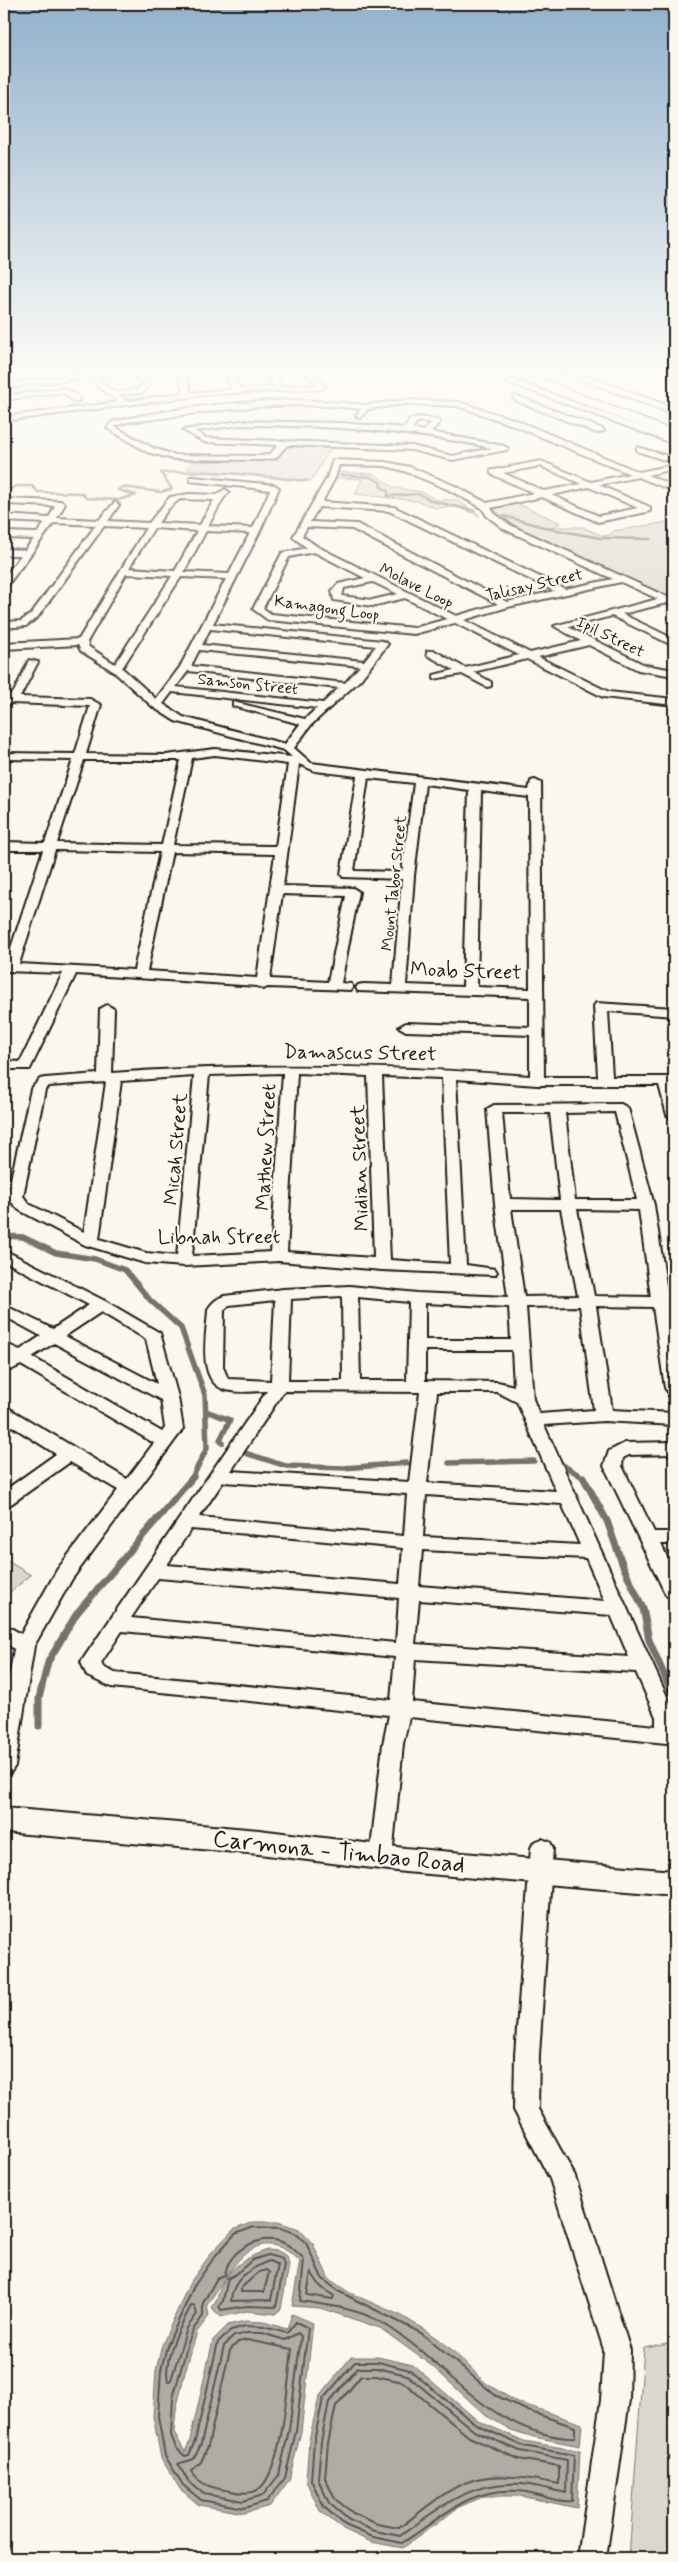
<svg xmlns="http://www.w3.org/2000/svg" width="678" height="2562" viewBox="0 0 678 2562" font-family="Mynerve,sans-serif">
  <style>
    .green { fill: #dad7ce; stroke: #7b7a75 }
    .water { fill: #afaca5; stroke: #74726e }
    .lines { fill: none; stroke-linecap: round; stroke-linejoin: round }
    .shore { stroke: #575653; stroke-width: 2 }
    .stream-far2 { stroke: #74726e; stroke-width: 2.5 }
    .stream-far1 { stroke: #74726e; stroke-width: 5.5 }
    .stream { stroke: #74726e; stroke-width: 7 }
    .minor-casing { stroke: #1c1c1c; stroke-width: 4 }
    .secondary-casing { stroke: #1c1c1c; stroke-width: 4 }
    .motorway-casing { stroke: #1c1c1c; stroke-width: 3 }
    .minor { fill: #fbf7ec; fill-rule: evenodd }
    .secondary { fill: #fbf7ec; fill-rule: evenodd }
    .motorway { fill: #fbf7ec; fill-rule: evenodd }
    .labels { text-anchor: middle; stroke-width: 4.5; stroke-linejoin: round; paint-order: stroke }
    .far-street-label { font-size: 16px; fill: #1c1c1c; stroke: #fbf7ec }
    .street-label { font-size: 20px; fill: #1c1c1c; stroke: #fbf7ec }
    .near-street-label { font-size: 24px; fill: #1c1c1c; stroke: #fbf7ec }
  </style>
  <rect width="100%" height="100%" fill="#fbf7ec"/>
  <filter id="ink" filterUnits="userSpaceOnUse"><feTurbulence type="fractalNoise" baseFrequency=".02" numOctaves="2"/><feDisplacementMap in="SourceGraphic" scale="10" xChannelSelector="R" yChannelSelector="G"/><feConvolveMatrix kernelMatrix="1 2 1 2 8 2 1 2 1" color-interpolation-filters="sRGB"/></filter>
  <g filter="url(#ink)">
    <path class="green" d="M285 444 332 446 311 481 187 469 196 459 260 460 275 457Z
      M335 472 374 474 394 488 422 492 437 500H457L480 516 457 507 436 508 417 501 355 494 362 479 332 478Z
      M516 503 561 523 551 527H582L603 536 610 535 614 531 674 521V602L519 529 491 507Z
      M4 1559 31 1575 4 1597Z
      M674 2343V2558H629L644 2348Z"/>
    <path class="water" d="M253 2222H278L299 2229 313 2244 329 2279 350 2293 402 2316 425 2330 449 2347 487 2384 515 2401 582 2424 580 2446 534 2437 511 2430 485 2415 432 2366 380 2328 320 2308 292 2306 300 2261C253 2217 230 2273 207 2305L209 2316 197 2332 185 2372 176 2410 174 2432 185 2452 190 2440 213 2340 228 2325 245 2321 264 2322 287 2329 292 2314 313 2323 301 2432 289 2480 270 2506 244 2513 199 2505 180 2489 161 2458 153 2416 156 2370 162 2345 189 2284 212 2252 233 2230Z
      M268 2250 278 2251 287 2256 289 2265 281 2309 275 2314 247 2311 221 2317 211 2307C219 2299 218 2291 223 2282 232 2265 251 2255 268 2250Z
      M351 2357H378L413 2365 478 2421 524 2441 580 2451 577 2508 520 2496H485L459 2507 403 2548 371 2542 343 2529 320 2511 306 2481 309 2440 319 2397Z"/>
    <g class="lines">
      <path class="shore" d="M254 2227 280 2228 295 2233 306 2243 322 2278 338 2291 421 2333 495 2395 528 2411 575 2427V2438C564 2439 552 2436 541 2433 476 2415 440 2358 384 2324 360 2309 328 2305 300 2301L304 2259C297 2252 289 2244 279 2241 256 2235 228 2252 225 2275L217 2278 203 2303V2316L193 2330 188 2343 173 2398 171 2435 176 2448 185 2456 189 2455 195 2441 218 2342 231 2330 246 2326 263 2327 287 2333 296 2322 308 2328 296 2431 285 2478 267 2501 244 2508 201 2500 183 2485 165 2456 158 2416 161 2370 167 2346 194 2286 216 2255 235 2234Z
        M268 2255 282 2259 284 2265 276 2307 247 2306 221 2310 219 2306 223 2301 228 2278 235 2275 252 2260Z
        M269 2261 278 2265 271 2300 231 2301C232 2279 250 2268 269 2261Z
        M266 2270 269 2272 264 2292H241V2288L259 2272Z
        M311 2272 321 2287 334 2296 333 2299 307 2295Z
        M194 2305 197 2314 187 2328 171 2380 168 2382C163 2356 180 2328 191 2306Z
        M246 2333H262L285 2340 298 2333 301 2336 289 2430 279 2475 263 2495 243 2501 204 2494 188 2481 178 2464 194 2459 201 2444 224 2346 234 2336Z
        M247 2340 292 2349C288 2379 283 2470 259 2489 251 2495 239 2493 230 2491 214 2488 200 2486 191 2471L201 2462 208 2446 230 2350 238 2342Z
        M355 2362H378L410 2370 476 2425 523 2446 574 2455 572 2501C553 2503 537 2492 519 2491 468 2487 442 2518 402 2543L373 2537 345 2525 324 2507 311 2480 314 2441 323 2399Z
        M358 2368H377L407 2375 474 2431 520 2451 567 2460 566 2493C551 2490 536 2485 521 2484 470 2480 438 2509 400 2536L375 2531 349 2520 329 2503 318 2479 321 2442 329 2402Z
        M361 2376H376L403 2382 469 2437 518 2459 559 2466V2484C534 2479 507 2474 482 2478 451 2483 424 2510 399 2528L377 2524 353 2513 335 2499 325 2478 328 2443 336 2406Z"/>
      <path class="stream-far2" d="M486 369 516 380
        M341 475 370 477 380 482 381 487 388 491V496L419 494 432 501 475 511
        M4 492 17 486H32L38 492 82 493 86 498 118 500 136 495 118 490 122 487 161 492 172 489 161 473C210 469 258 476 307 481
        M504 516 551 529 600 538 650 539"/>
      <path class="stream-far1" d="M4 1236 23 1237 56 1253 95 1259 125 1270 150 1300 181 1328 205 1395 207 1448 192 1478
        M206 1411 230 1420 220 1440 222 1443
        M242 1452 286 1466 344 1468 407 1463
        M558 1462 584 1478
        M449 1463 534 1461"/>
      <path class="stream" d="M583 1477 607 1521 623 1566 643 1608 649 1640 674 1698
        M39 1726V1698L48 1662 77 1613 193 1477"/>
      <g class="minor-casing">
        <path id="minor" d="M4 369H11L17 374 10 376Z
          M28 369 43 371 39 373Z
          M124 369H146L135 372 151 383 143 393 119 395 127 401 184 393 176 369H184L191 393 232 389 223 369H231L240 389 274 387 264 369H272L281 387 316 385 309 376 300 369C314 369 317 377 325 387L321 389 212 394 4 421V417L119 402 86 378 4 388V384L80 374 83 371 88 373ZM127 373 143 383 138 389 116 393 94 377Z
          M472 369H483L674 439V444Z
          M63 388 79 397V401H73L62 392 4 400V396Z
          M517 396 603 429 604 431 597 433 514 400V396Z
          M306 400 366 405 406 400 458 402 516 420 639 472 674 465V469L647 475 674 486V491L638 477 599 485 650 507V511L647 512 598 522 542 497 491 508 494 513 510 525 674 600V606L667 603 622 614 674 639V646L612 616 568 627 645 665 674 670V676L638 670 589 645 538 657 609 692 674 699V705L603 697 527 659 473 672 491 682V686L487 687 462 674 434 679V675L454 670 427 655V651H435L465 668 519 655 455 623 414 634 268 620 253 609 282 553 307 548 293 537 327 478 333 460 385 462 410 467 453 485 487 503 534 493 491 474V470H494L541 461 591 482 630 474 510 424 457 406 406 404 368 409 360 418 356 416 361 409C292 400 224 409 155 419 144 421 123 420 115 427L153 448 174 455 261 456 270 454 278 445 204 442 183 430 240 421 340 423 405 428 410 419 420 417 439 420 440 422 431 432 504 446 508 448 507 450 452 460 412 450 287 445 276 458 261 460 173 459 147 452 107 428 112 422C175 407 242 401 306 400ZM420 421 431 423 424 431 412 429 416 423ZM240 425C325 426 409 430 492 448L452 456 412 446 206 438 195 431ZM339 465 385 466 404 471 447 489 482 508 487 516 504 529 613 579 565 589 394 507 322 502 335 478ZM540 466 582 484 544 491 503 473ZM589 487 638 508 599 516 552 495ZM319 507 389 511 554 591 507 602 357 524 310 522ZM307 527 352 529 498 604 456 616 318 547 302 536ZM314 552 365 578 338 584 332 591 334 600 372 606 405 598 447 619 414 628 271 614 263 608 289 557ZM373 582 398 594 372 600 342 596 344 588ZM621 582 658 599 554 626 581 641 530 653 464 620 508 607Z
          M637 447 674 458V463L637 451Z
          M193 477 275 485 279 488 260 531 213 624 383 641 388 644 360 680 311 725 294 748 311 763 529 790 531 781 535 780 541 783 544 1077H598L594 1006 596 1003 674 1008V1016L608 1011 612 1077H674V1119L667 1115 659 1085H537L456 1079 466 1265 495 1269 497 1272 495 1275 382 1270 279 1261 184 1266 145 1263 85 1245 19 1210 7 1197 31 1089 40 1079 45 1078 98 1074 100 1009 107 1005 114 1009 112 1073C254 1063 389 1065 530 1076V1035L406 1031 399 1027 406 1023 530 1027V997L358 991 356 988 358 985 363 984 393 985 402 879 343 877 341 874 357 776 315 771 299 764 283 886 353 888 359 892 341 983 351 984 353 987 351 990 268 987 263 989 257 986 76 974 30 1069H4V1061L20 1062 63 973 4 971V963H6L43 850H4V842L45 843 73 760 4 759V753L75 754 90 706 11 703 4 706V698L14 692 29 660 38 662 20 697 90 699 101 705 86 754 166 755 215 749 292 757 284 750 175 721 153 707 113 671 81 651 78 645 4 649V643L79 639 146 528 104 526 37 618 26 626 4 628V622L21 621 31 614 96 525 54 523 7 586 4 587V578L21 555H4V549L25 550 34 539 4 538V532L37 533 45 523 4 521V515L49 518 55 506 4 504V499L61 501 65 504 57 518 99 520 115 502 119 505 108 521 149 523 170 497 189 494 217 495 225 489 229 492 223 499 208 526 253 528 270 490 190 481V477ZM180 499 214 500 200 525 158 523 169 508ZM154 528 197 531 175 571 129 568ZM206 531 250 533 229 574 184 572ZM126 574 172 576 115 664 89 647 87 642ZM181 577 226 579 180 667 156 699 122 668ZM210 629 376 646 364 661 202 645ZM199 650 360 666 345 683 191 666ZM188 671 339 688 323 703 176 687ZM172 692 317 708 305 719 233 702V706L300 724 285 744 183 717 163 704ZM215 755 288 764 276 846 173 845 192 758ZM84 760H181L162 845 57 843ZM368 778 414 783 402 872 354 871ZM425 784 469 790 463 987 406 985 414 876ZM481 791 529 797 530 989 477 987ZM55 850 160 852 134 970 19 964ZM172 852 275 854 257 978 147 971ZM282 894 346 896 328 982 270 979ZM283 1073 271 1252 192 1256 209 1075ZM297 1073 368 1076 374 1258 287 1252ZM194 1076 177 1256 146 1253 99 1239 121 1081ZM382 1076 442 1078 450 1264 390 1260ZM106 1082 84 1232 29 1204 23 1196 45 1090 49 1086Z
          M621 1104 628 1108 654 1205 674 1338V1393L668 1392 665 1388 653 1307 596 1306 612 1410 674 1413V1425L604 1421 544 1425 674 1712V1739L666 1743 409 1717 403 1744 392 1857 389 1863 381 1866 373 1863 370 1857 383 1744 389 1715 111 1687 87 1676 81 1662 267 1391C255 1391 243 1393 232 1391 194 1387 207 1335 208 1309 212 1303 217 1298 224 1296L283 1289 350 1286 417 1293 508 1297 495 1204 487 1109 494 1105ZM615 1112 637 1200H575L565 1113ZM502 1113H550L560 1200 510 1199ZM511 1209H561L578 1296 524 1297ZM577 1209 639 1210 651 1297 594 1296ZM342 1296 343 1381H288L291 1299ZM358 1297 409 1302 407 1381H360ZM275 1300 271 1381 228 1379 223 1367 224 1310 229 1305ZM425 1303 509 1307 511 1340H425ZM580 1306 594 1410 539 1414 533 1399 526 1307ZM425 1350H512L514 1386 498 1382 425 1381ZM284 1391 420 1392 409 1482 231 1471ZM437 1392H497L517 1402 556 1491 427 1483ZM223 1482 407 1494 404 1536 199 1517ZM426 1495 562 1504 580 1545 423 1537ZM191 1529 403 1548 400 1584 167 1565ZM422 1550 586 1558 605 1601 419 1586ZM158 1578 399 1598 396 1643 131 1618ZM419 1600 611 1615 629 1657 415 1644ZM122 1631 395 1657 391 1700 115 1673 103 1667 101 1663ZM415 1659 636 1672 656 1717V1726L412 1702Z
          M4 1250 107 1302 160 1333 178 1397 183 1429 72 1579 34 1646 15 1766 11 1772 4 1774V1706L14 1649 4 1641V1624L21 1634 57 1570 118 1490 70 1462 11 1504 4 1506V1491L56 1454 4 1421V1407L10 1409 127 1479 154 1443 21 1365 4 1373V1361L8 1358 4 1355V1343L20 1350 41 1336 4 1316V1305L53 1329 89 1305 4 1261ZM101 1312 146 1339 157 1384 65 1336ZM54 1343 161 1400 165 1428 162 1432 32 1357Z
          M674 1442V1454L629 1455 623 1458 622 1466 654 1532H674V1544H661L674 1572V1598L667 1596 664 1591 604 1466 609 1451 625 1443Z
          M542 1839 550 1842 553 1848 539 2055 538 2109 575 2176 630 2350 629 2400 606 2558H578L601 2400 604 2350 550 2179 514 2110 515 2055 531 1848 534 1842Z"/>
      </g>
      <g class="secondary-casing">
        <path id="secondary" d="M554 369H568L674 408V415Z
          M4 1808 259 1830 405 1848 674 1871V1895L405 1872 259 1854 4 1832Z"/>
      </g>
      <g class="motorway-casing">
        <path id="motorway" d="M500 369H517L674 431V440L502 372Z"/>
      </g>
      <use href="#minor" class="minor"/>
      <use href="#secondary" class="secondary"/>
      <use href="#motorway" class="motorway"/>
    </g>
  </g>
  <linearGradient id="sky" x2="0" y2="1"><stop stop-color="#91b1cd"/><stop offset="0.51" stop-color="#fdfbf6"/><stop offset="1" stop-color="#fdfbf6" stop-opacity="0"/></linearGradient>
  <rect width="678" height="728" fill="url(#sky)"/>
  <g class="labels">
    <g class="far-street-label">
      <text transform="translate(534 584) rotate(-13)" y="6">Talisay Street</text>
      <text transform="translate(417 585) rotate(27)" y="6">Molave Loop</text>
      <text transform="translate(327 607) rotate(8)" y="6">Kamagong Loop</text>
      <text transform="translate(611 636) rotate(26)" y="6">Ipil Street</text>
      <text transform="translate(248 683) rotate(6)" y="6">Samson Street</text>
      <text transform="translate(393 883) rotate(-84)" y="6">Mount Tabor Street</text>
    </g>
    <g class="street-label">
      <text transform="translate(466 970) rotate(2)" y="7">Moab Street</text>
      <text transform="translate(360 1052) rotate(1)" y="7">Damascus Street</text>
      <text transform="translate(265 1147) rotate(-87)" y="7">Mathew Street</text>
      <text transform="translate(175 1149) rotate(-85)" y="7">Micah Street</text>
      <text transform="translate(359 1168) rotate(-92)" y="7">Midian Street</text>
      <text x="219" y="1243">Libnah Street</text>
    </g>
    <g class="near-street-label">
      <text transform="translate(339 1851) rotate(6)" y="8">Carmona - Timbao Road</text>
    </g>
  </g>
  <rect width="678" height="2562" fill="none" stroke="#fbf7ec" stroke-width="20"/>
  <rect x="10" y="10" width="658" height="2542" fill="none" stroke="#1c1c1c" stroke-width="2" filter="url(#ink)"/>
</svg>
